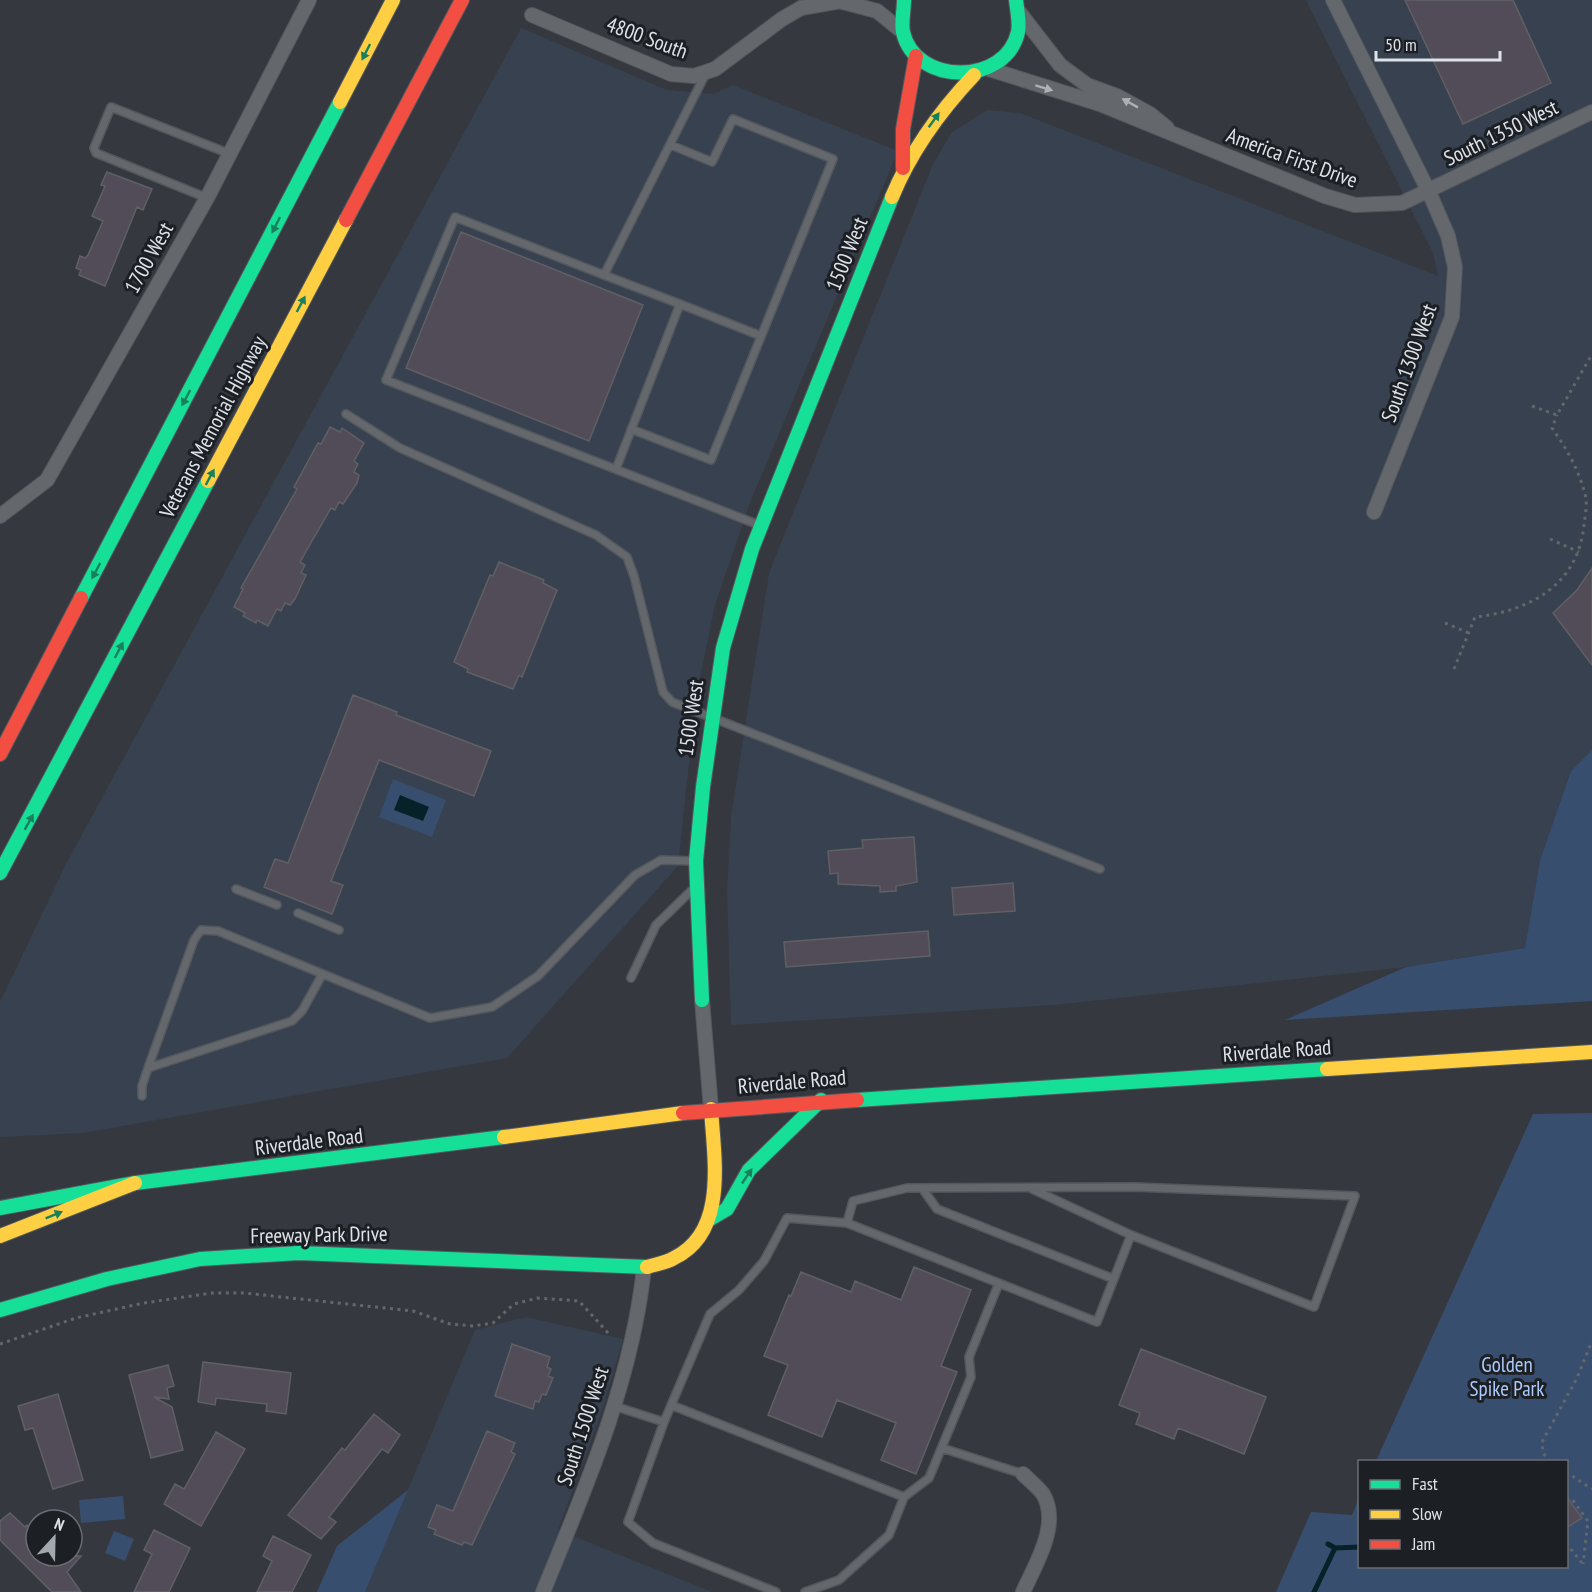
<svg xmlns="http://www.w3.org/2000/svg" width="1592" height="1592" viewBox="0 0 1592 1592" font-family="'PT Sans Narrow',sans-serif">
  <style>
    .built { fill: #37414f }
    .green { fill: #384e6f }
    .water { fill: #062127 }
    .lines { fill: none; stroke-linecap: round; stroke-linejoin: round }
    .stream { stroke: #062127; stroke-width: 5 }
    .building { fill: #524c58; stroke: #5f6064; stroke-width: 1.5 }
    .lane-casing { stroke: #54585d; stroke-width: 10 }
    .street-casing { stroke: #54585d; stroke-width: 16 }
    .fast-casing { stroke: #54585d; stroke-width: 16 }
    .slow-casing { stroke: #54585d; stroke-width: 16 }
    .jam-casing { stroke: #54585d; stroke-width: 16 }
    .path { stroke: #64666a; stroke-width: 3; stroke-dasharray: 3 4.5; stroke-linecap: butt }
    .lane { stroke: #64686c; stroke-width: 7 }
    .street { stroke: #64686c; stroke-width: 14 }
    .fast { stroke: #16e098; stroke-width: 14 }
    .slow { stroke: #ffcf43; stroke-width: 14 }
    .jam { stroke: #f24e42; stroke-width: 14 }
    .oneway { fill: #19805e }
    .oneway2 { fill: #adb2b8 }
    .labels { text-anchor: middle; stroke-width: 6; stroke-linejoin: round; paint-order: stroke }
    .street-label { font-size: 21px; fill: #dee3ea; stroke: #1c1f24 }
    .park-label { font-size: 21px; fill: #abcafa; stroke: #1c1f24 }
  </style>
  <rect width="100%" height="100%" fill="#35393f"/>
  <path class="built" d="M1306 0H1592V750L1571 771 1540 860 1525 948 1406 967 1054 1005 731 1025 727 892 731 817 769 573 933 164 952 132 987 110 1020 113 1438 276 1433 253Z
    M521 28 667 90 713 94 733 85 898 151 751 500 715 605 696 698 678 866 507 1058 83 1133 0 1137V1002L66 864Z
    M526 1317 623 1339 602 1411 558 1530 712 1592H365L475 1330Z"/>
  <path class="green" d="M1592 750V1001L1285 1020 1406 967 1525 948 1540 860 1571 771Z
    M393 779 446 800 432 837 379 817Z
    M1592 1113V1592H1276L1311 1512 1352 1515 1359 1498 1360 1566H1566V1462L1376 1461 1533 1114Z
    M408 1490 365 1592H317L337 1546Z
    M123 1496 125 1519 81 1523 79 1500Z
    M114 1531 134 1539 125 1561 105 1553Z"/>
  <path class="water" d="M400 795 429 807 423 821 394 810Z"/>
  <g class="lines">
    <path class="stream" d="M1328 1544 1335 1548 1360 1547
      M1314 1592 1335 1548"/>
  </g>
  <path class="building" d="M1405 0H1513L1551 83 1463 124Z
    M107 172 152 189 143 210 137 207 105 286 79 275 81 270 76 268 80 256 85 258 88 255 103 221 92 216 105 186 101 185Z
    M461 232 643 305 589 441 406 368Z
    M330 427 340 432 342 428 364 443 354 461 358 464 354 472 359 475 357 483 343 504 339 502 335 510 331 508 300 562 305 565 301 573 306 575 295 599 290 605 285 603 281 611 277 609 268 626 257 620 256 623 243 616 245 613 234 607 243 589 241 588 297 489 294 487 318 443 321 444Z
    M499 562 544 580 543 583 557 590 522 677 519 675 513 689 467 672 468 669 454 662 490 575 493 576Z
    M1592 568V665L1553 613 1577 590Z
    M353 695 397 712 396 715 491 751 474 796 379 760 331 881 343 885 332 914 264 887 275 859 288 863Z
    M914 837 917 882 896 886V891L880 892V886L838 884V873L830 874 828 851 863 848 862 840Z
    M1013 883 1015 911 954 915 952 888Z
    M928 931 930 956 786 967 784 942Z
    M914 1267 971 1290 941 1366 957 1372 916 1474 881 1460 896 1423 837 1400 822 1437 768 1415 788 1365 764 1356 789 1295 791 1296 801 1272 851 1292 855 1281 901 1300Z
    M512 1344 550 1357 547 1367 551 1369 548 1376 553 1378 546 1395 542 1394 539 1402 535 1401 533 1409 495 1396Z
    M1141 1349 1266 1397 1244 1454 1178 1428 1174 1439 1136 1424 1140 1413 1119 1405Z
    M203 1362 291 1373 286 1414 266 1411 267 1404 216 1398 215 1405 198 1402Z
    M168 1365 174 1386 167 1388 169 1399 154 1397 172 1407 183 1450 151 1458 129 1375Z
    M58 1394 83 1480 53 1489 33 1428 25 1430 18 1406Z
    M374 1414 400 1435 388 1453 382 1449 329 1517 336 1522 321 1539 288 1515 342 1448 345 1450Z
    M487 1431 515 1443 511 1452 515 1454 472 1545 464 1542 462 1545 434 1534 436 1530 428 1527 437 1505 453 1511Z
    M216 1432 245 1449 201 1526 164 1504 175 1484 184 1489Z
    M1566 1496 1582 1518 1566 1528Z
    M10 1513 25 1527 27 1525 36 1533V1556H81L67 1572 81 1592H52L0 1540V1521Z
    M154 1530 190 1548 169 1592H134L152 1554 144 1550Z
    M273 1536 311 1555 292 1592H257L272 1561 263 1556Z"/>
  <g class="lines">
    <g class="lane-casing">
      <path id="lane" d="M706 73 604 275 455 217 386 380 759 525
        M207 198 96 153 94 148 111 107 230 154
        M604 275 680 304 616 469
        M680 304 761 336
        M346 414 400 448 596 535 627 557 634 576 663 692 672 702 1100 869
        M631 429 711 460 833 159 733 119 712 162 671 145
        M236 889 277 905
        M298 913 339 930
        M631 978 656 925 694 888
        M148 1068 194 940 201 930 218 931 430 1018 492 1007 538 976 635 875 661 860 694 861
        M142 1096V1086L148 1068 292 1021 302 1011 322 975
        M922 1188 937 1209 1114 1279
        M1032 1189 1131 1235
        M671 1405 904 1497
        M614 1406 664 1422 710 1314 739 1290 764 1261 787 1218 847 1223 853 1201 907 1188 1135 1187 1355 1196 1314 1307 1131 1235 1097 1322 847 1223
        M664 1422 628 1522 653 1543 776 1592
        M942 1448 1023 1474
        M805 1592 839 1580 889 1535 904 1497 929 1478 971 1377 969 1357 999 1283"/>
    </g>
    <g class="street-casing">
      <path id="street" d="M1333 0 1429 192 1448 236 1455 267 1452 317 1374 512
        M839 1 877 11 903 32
        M1019 12 1060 65 1087 85 1117 96 1150 114 1167 128
        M532 15 671 74 694 76 715 69 782 19 801 8 846 0
        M989 69 1100 104 1325 196 1355 205 1402 203 1592 112
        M0 516 47 480 207 198 309 0
        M702 1000 711 1109
        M1023 1474C1029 1480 1038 1487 1043 1494 1061 1524 1035 1565 1023 1592
        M543 1592C586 1487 632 1381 644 1268"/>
    </g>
    <g class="fast-casing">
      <path id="fast" d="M904 0C904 10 901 23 903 32 915 86 1006 86 1018 32 1020 23 1017 10 1016 0
        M81 598 340 102
        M0 873 208 481
        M702 1000 696 861 703 787 723 648 752 549 892 197
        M857 1100 1327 1069
        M0 1208 135 1183 504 1137
        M710 1219 727 1209 749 1170 821 1100
        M0 1310 107 1279 200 1259 299 1253 647 1267"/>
    </g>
    <g class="slow-casing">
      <path id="slow" d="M340 102 393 0
        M892 197C911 151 940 111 974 75
        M208 481 346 220
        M1327 1069 1592 1052
        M504 1137 683 1113
        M0 1236 135 1183
        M647 1267C656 1264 666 1263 674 1258 728 1232 714 1158 711 1109"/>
    </g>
    <g class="jam-casing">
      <path id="jam" d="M903 168V129L916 56
        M346 220 462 0
        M0 754 81 598
        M683 1113 857 1100"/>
    </g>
    <path class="path" d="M1532 406 1557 415 1592 354
      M1550 539 1579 552
      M1445 623 1469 633
      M1454 669 1475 617C1530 611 1578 585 1584 525 1585 517 1587 506 1586 498 1580 472 1567 449 1552 428L1557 415
      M0 1344 76 1318 144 1303 212 1293H244L413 1311 450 1324 473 1326 493 1323 514 1304 538 1298 579 1301 610 1335
      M1550 1462 1543 1453 1542 1442 1577 1378 1592 1341
      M1566 1472 1592 1489
      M1566 1499H1572L1588 1521 1583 1564
      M1566 1543 1582 1563"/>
    <use href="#lane" class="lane"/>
    <use href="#street" class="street"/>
    <use href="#fast" class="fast"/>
    <use href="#slow" class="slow"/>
    <use href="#jam" class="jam"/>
  </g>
  <defs><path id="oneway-solid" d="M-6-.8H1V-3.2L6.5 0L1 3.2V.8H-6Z" transform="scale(1.5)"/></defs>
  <g class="oneway">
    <use href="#oneway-solid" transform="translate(366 52) rotate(117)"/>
    <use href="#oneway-solid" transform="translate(934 120) rotate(-54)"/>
    <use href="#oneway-solid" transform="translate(276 225) rotate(117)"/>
    <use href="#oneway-solid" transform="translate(301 304) rotate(-62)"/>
    <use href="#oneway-solid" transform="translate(186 398) rotate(118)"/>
    <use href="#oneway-solid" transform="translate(210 477) rotate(-62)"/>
    <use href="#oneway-solid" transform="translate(96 571) rotate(118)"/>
    <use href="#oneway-solid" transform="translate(119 650) rotate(-62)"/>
    <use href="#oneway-solid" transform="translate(29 822) rotate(-61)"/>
    <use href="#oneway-solid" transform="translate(747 1176) rotate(-56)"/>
    <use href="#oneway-solid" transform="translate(54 1215) rotate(-22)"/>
  </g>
  <g class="oneway2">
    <use href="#oneway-solid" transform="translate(1044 88) rotate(17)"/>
    <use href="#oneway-solid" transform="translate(1130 103) rotate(-151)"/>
  </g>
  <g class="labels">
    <g class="street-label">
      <text transform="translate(647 38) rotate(20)" y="7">4800 South</text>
      <text transform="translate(1501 133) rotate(-26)" y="7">South 1350 West</text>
      <text transform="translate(1292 158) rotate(20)" y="7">America First Drive</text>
      <text transform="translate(847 254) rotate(-68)" y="7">1500 West</text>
      <text transform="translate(149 258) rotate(-61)" y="7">1700 West</text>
      <text transform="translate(1409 363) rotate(-70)" y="7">South 1300 West</text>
      <text transform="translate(213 427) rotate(-62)" y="7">Veterans Memorial Highway</text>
      <text transform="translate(691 718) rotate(-82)" y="7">1500 West</text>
      <text transform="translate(1277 1051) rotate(-4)" y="7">Riverdale Road</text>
      <text transform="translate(792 1082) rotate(-5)" y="7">Riverdale Road</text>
      <text transform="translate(309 1142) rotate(-7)" y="7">Riverdale Road</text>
      <text transform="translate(319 1235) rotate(-1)" y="7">Freeway Park Drive</text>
      <text transform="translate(583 1426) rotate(-72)" y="7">South 1500 West</text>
    </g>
    <g class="park-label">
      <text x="1507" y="1372">Golden<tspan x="1507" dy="24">Spike Park</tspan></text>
    </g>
  </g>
  <rect x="1358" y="1460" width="210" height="108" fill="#1c1f24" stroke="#6a6d73" stroke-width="1.5"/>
  <rect x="1370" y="1480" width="30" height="9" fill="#16e098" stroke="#6a6d73" stroke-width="1.5"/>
  <text x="1412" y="1490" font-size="18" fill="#dee3ea">Fast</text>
  <rect x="1370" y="1510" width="30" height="9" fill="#ffcf43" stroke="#6a6d73" stroke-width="1.5"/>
  <text x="1412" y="1520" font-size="18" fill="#dee3ea">Slow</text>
  <rect x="1370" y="1540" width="30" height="9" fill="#f24e42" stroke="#6a6d73" stroke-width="1.5"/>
  <text x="1412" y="1550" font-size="18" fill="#dee3ea">Jam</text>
  <g transform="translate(54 1538) rotate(22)"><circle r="28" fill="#1c1f24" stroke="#6a6d73" stroke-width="1.5"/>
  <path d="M0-4.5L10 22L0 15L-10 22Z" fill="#a3a8ae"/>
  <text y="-9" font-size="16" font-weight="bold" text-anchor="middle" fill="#dee3ea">N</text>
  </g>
  <path d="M1376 51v9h124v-9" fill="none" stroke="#dee3ea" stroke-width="3"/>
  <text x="1385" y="51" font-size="18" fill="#dee3ea" stroke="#1c1f24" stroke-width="4.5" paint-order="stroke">50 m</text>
</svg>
